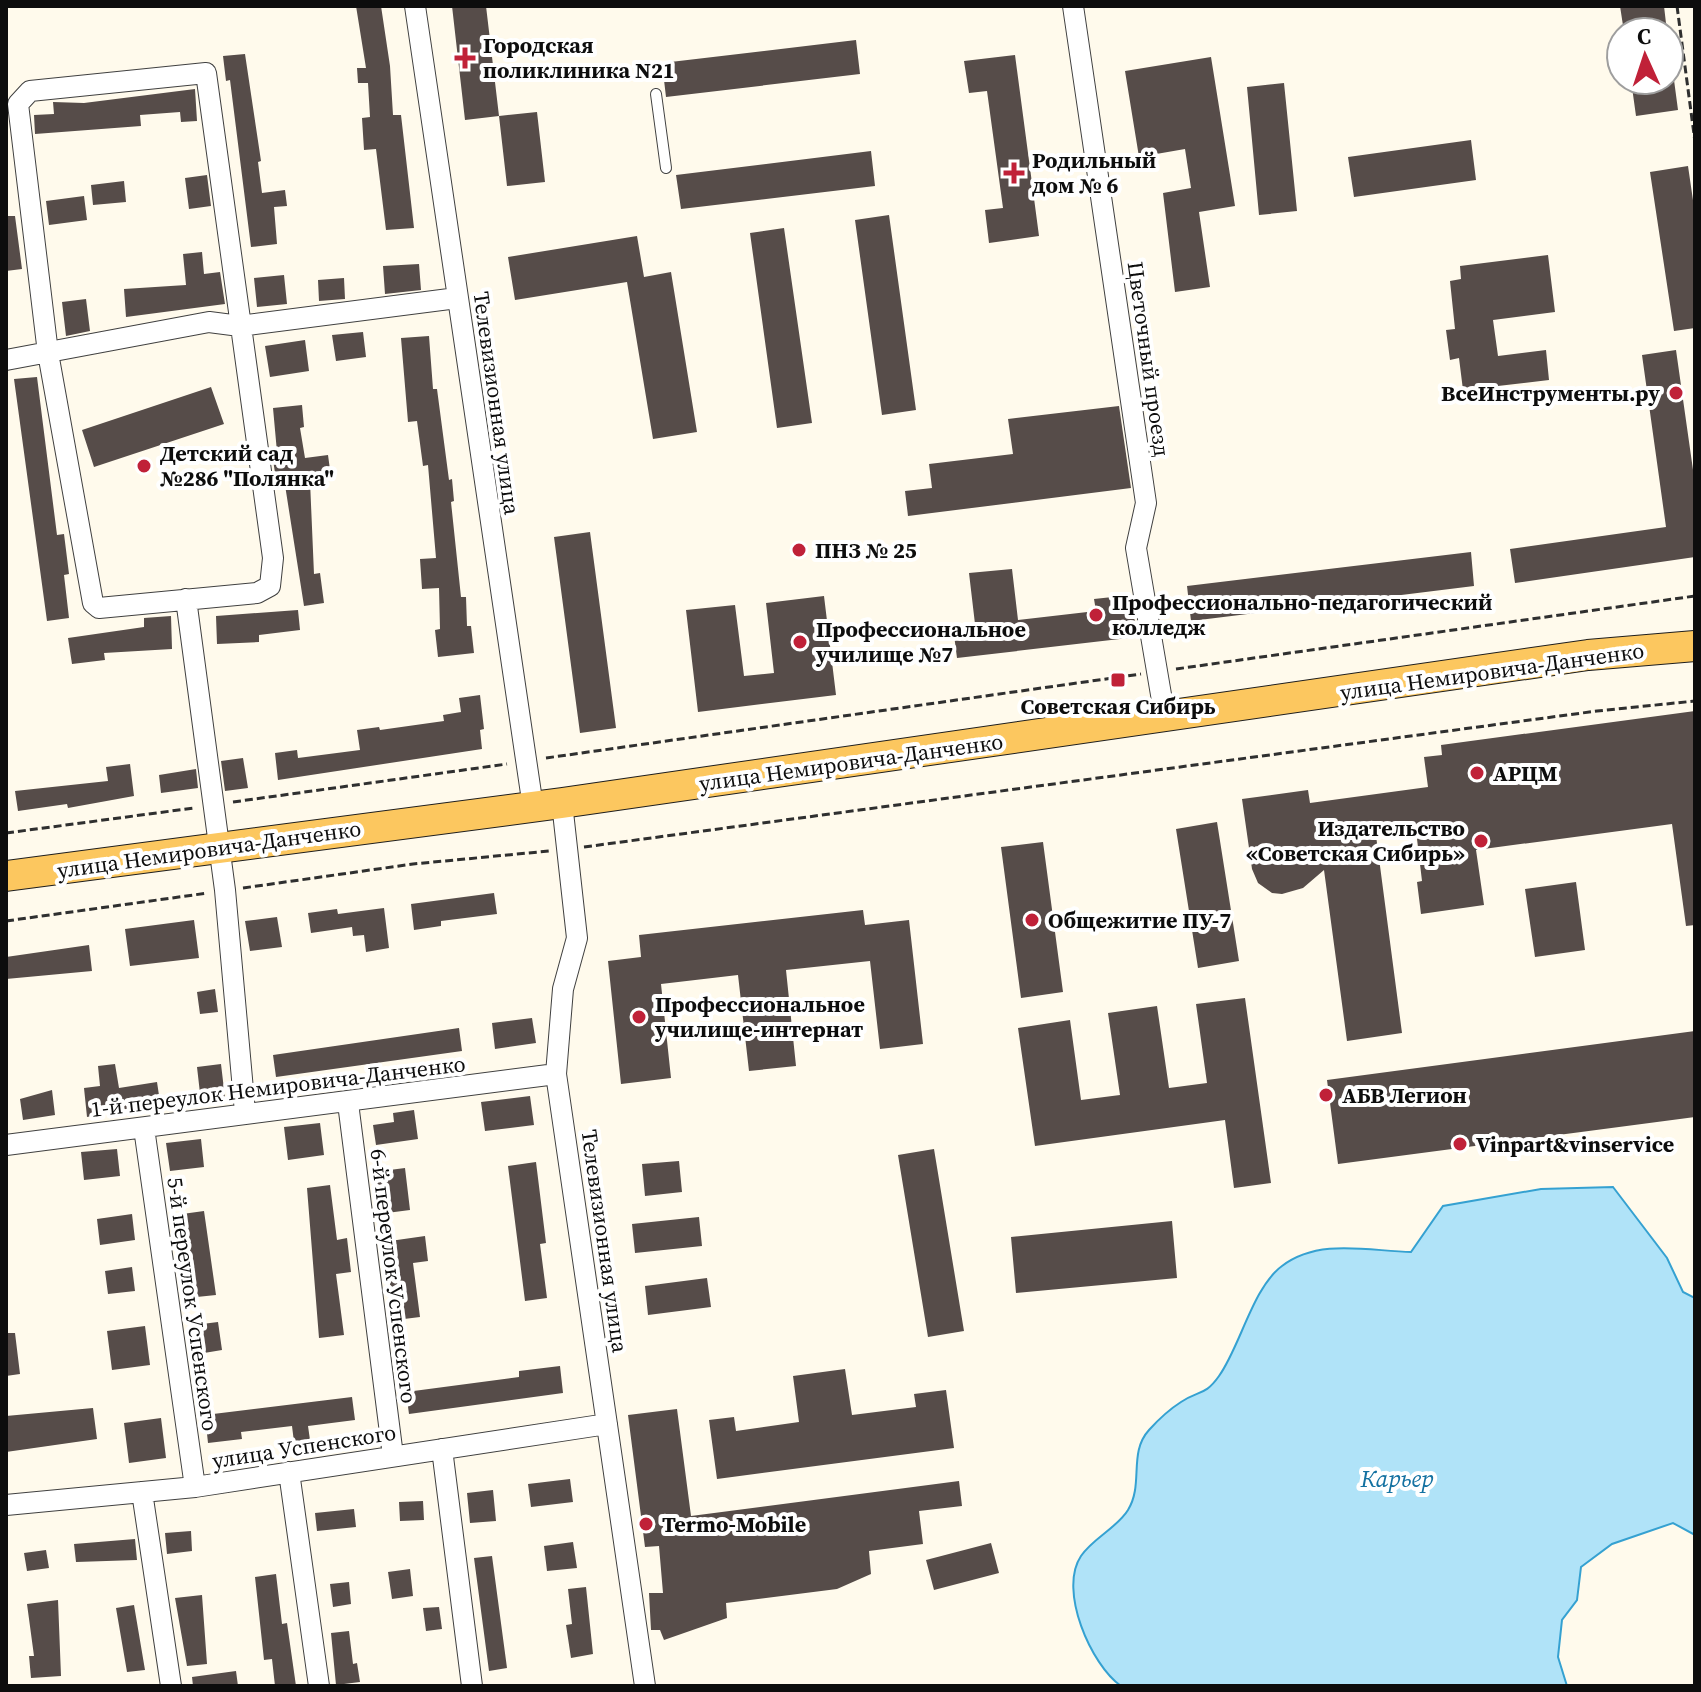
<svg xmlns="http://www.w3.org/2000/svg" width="1701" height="1692" viewBox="0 0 1701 1692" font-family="'Source Serif 4',serif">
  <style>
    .water { fill: #b0e3f8; stroke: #35a1d1; stroke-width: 2 }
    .building { fill: #564c49 }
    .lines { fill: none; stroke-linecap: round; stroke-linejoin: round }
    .service-casing { stroke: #404040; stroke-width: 12 }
    .minor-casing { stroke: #404040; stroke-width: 22 }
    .primary-casing { stroke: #1e1e1e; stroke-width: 32 }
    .path { stroke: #2f2f2f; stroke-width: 3; stroke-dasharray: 8 4; stroke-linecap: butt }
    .service { stroke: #fff; stroke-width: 10 }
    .minor { stroke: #fff; stroke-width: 20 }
    .primary { stroke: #fcc75f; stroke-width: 30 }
    .poi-dot { fill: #c02138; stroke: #fff; stroke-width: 3 }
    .labels { text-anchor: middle; stroke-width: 8; stroke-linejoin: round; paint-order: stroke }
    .poi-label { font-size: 22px; font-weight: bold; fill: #0d0d0d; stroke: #fff; text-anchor: start }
    .street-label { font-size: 22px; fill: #0d0d0d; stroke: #fff }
    .water-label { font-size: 24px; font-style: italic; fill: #1371a1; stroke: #fff }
  </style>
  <rect width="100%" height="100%" fill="#fffaec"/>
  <path class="water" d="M1613 1187 1667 1258 1683 1292 1695 1298V1535L1673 1523 1612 1544 1581 1567 1577 1600 1562 1620 1558 1657 1567 1686H1121C1091 1665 1058 1590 1081 1556 1093 1538 1117 1528 1128 1510 1144 1484 1128 1453 1149 1430 1158 1420 1170 1409 1181 1402 1199 1390 1205 1396 1219 1376 1240 1347 1253 1287 1282 1266 1319 1238 1368 1251 1411 1252L1443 1206 1541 1189Z"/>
  <path class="building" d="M356 6H381L390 66 393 115H401L414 228 386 230 376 149 364 150 362 118 370 117 368 83H358L357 68H366Z
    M452 6H486L499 116 465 120Z
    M1620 6H1664L1667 32H1624Z
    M856 40 860 74 666 97 662 63Z
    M245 54 261 161 258 162 262 193 285 190 287 206 274 207 277 244 251 247 230 80 226 81 223 56Z
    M1015 55 1039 236 989 243 985 210 1003 208 987 91 969 93 964 61Z
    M1211 57 1235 206 1199 212 1210 287 1175 292 1163 193 1191 188 1185 149 1139 157 1125 71Z
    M1631 80H1674L1678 110 1636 116Z
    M1284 83 1297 211 1259 215 1247 87Z
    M195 89 197 121 181 122 180 112 140 115 141 126 35 134 34 115 54 114 53 102 84 103Z
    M537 112 545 182 507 186 499 116Z
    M1471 140 1476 180 1354 197 1348 157Z
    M871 151 875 186 681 209 676 175Z
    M1688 166 1695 214V328L1674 331 1650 172Z
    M207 175 211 206 189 209 185 178Z
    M124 181 126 202 93 205 91 185Z
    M84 196 87 220 49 225 46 201Z
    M889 215 916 410 882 415 855 220Z
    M6 216H15L22 269 6 271Z
    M784 228 812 423 777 428 750 233Z
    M637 236 644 277 671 272 697 432 653 439 627 282 515 300 508 257Z
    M202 252 204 274 220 272 225 304 126 317 124 289 186 285 183 254Z
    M1548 255 1555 312 1493 320 1498 356 1546 350 1549 380 1463 390 1459 358 1450 360 1446 330 1455 329 1450 281 1461 279 1460 266Z
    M419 264 421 290 385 294 383 266Z
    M284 275 287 304 257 307 254 278Z
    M344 278 345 299 319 301 318 280Z
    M86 299 90 331 66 336 62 302Z
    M363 332 366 357 336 361 332 335Z
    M429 336 433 389H437L449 480 452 479 454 501 451 502 461 597H466L467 626H471L474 653 438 657 435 630 440 629 439 588 422 589 420 559 436 558 428 465 423 466 417 421 408 422 401 338Z
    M305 340 309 371 270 377 265 346Z
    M1676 350 1695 484V557L1515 583 1510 549 1666 527 1642 355Z
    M37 377 57 535 64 534 69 574 64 575 69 618 47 621 14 379Z
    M211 387 224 424 94 467 82 430Z
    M302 405 304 427 300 428 305 458 328 455 331 477 310 481 314 574 320 573 324 603 304 606 285 485 277 486 272 453 277 452 273 408Z
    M1119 406 1131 488 908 516 905 491 932 488 929 464 1013 454 1008 419Z
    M590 532 616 728 580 733 554 537Z
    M1471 552 1474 586 1191 621 1187 586Z
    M1012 569 1018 620 1096 611 1094 599 1131 595 1137 637 957 658 953 627 975 624 969 573Z
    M824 596 836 695 698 712 686 610 735 605 744 676 774 673 766 603Z
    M298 610 300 630 259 635V642L217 644 216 616Z
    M171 616 172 649 104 653 105 660 72 664 68 638 144 627V618Z
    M480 695 484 729 480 730 482 749 278 780 275 753 297 750 298 758 360 750 357 730 379 727 380 730 444 721 443 715 461 712 459 698Z
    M1695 711V925L1686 926 1672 824 1476 850 1484 905 1421 914 1417 882 1422 881 1415 822 1375 828 1402 1033 1347 1041 1324 870 1303 888 1282 894 1272 893 1258 883 1252 869 1242 799 1308 790 1310 803 1428 787 1424 757 1442 755 1441 745Z
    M243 758 248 788 225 791 221 761Z
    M130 764 134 796 68 808 67 804 18 811 15 791 108 781 106 767Z
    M196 769 198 788 161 793 159 775Z
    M1217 822 1239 961 1198 968 1176 829Z
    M1043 842 1063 992 1021 998 1001 847Z
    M1576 882 1585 950 1535 957 1525 889Z
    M494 893 497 914 441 921V926L414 930 411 904Z
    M384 908 389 948 366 952 364 935 353 936 352 927 311 933 308 913 337 909 338 914Z
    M863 910 865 925 909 920 923 1044 880 1049 870 961 786 970 796 1066 749 1071 738 975 661 984 671 1078 621 1084 608 961 641 957 639 935Z
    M277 917 282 947 250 951 245 921Z
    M194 920 199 958 130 966 125 929Z
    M89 945 92 971 6 979V957Z
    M215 989 218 1012 200 1014 197 992Z
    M1245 998 1271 1183 1234 1188 1225 1120 1035 1146 1018 1028 1070 1020 1081 1100 1120 1095 1108 1013 1157 1006 1169 1088 1207 1083 1196 1004Z
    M532 1018 536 1043 495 1049 492 1023Z
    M459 1028 462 1051 276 1077 273 1055Z
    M1695 1031V1117L1338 1164 1327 1080Z
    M115 1064 119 1088 157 1082 160 1102 87 1117 84 1088 100 1086 98 1066Z
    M221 1064 225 1098 201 1102 197 1067Z
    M52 1090 55 1115 23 1120 20 1099Z
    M530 1096 534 1125 485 1131 481 1102Z
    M414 1110 418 1139 376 1145 373 1125 394 1122 393 1113Z
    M320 1123 324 1155 288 1160 284 1127Z
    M201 1139 204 1167 170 1171 166 1143Z
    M117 1149 120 1176 84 1180 81 1152Z
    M934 1149 964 1331 928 1337 898 1155Z
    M679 1161 682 1192 645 1196 642 1164Z
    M536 1162 546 1243 540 1244 547 1298 525 1301 508 1166Z
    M405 1168 410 1210 379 1214 374 1172Z
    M330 1185 337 1240 347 1238 351 1272 336 1274 344 1335 319 1338 307 1188Z
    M204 1211 216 1295 187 1298 175 1215Z
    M132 1214 135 1240 100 1245 97 1219Z
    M699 1217 702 1246 635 1253 632 1224Z
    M1172 1221 1177 1278 1016 1293 1011 1237Z
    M425 1236 428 1261 413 1263 420 1317 396 1320 383 1242Z
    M132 1267 135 1291 108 1294 105 1271Z
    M707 1278 711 1307 648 1315 645 1286Z
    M218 1322 222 1350 198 1354 194 1325Z
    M145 1326 150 1365 112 1370 107 1331Z
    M6 1333H15L20 1374 6 1376Z
    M560 1366 563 1393 409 1414 406 1392 519 1377V1371Z
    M845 1369 852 1415 916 1407 914 1394 946 1390 954 1448 717 1479 709 1420 734 1417 736 1431 799 1422 793 1376Z
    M352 1397 355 1420 308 1426 310 1440 294 1442 292 1426 241 1432 242 1439 208 1443 205 1415Z
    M93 1408 97 1439 6 1452V1416Z
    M677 1409 691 1516 959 1481 962 1506 919 1511 923 1544 869 1551 871 1574 837 1589 726 1603 727 1618 664 1640 660 1630H651L649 1593H663L659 1546 645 1547 628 1415Z
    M161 1418 166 1458 129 1463 124 1423Z
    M570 1479 573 1502 531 1507 528 1484Z
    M493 1490 496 1521 470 1523 467 1493Z
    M423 1501 424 1520 400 1521 399 1502Z
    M354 1509 356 1527 317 1531 315 1513Z
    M191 1531 192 1551 167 1554 165 1533Z
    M135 1539 137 1560 76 1562 74 1544Z
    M573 1542 577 1568 547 1571 544 1546Z
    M991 1543 999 1573 934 1590 926 1560Z
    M46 1550 49 1568 27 1571 24 1553Z
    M492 1556 507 1668 489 1671 474 1558Z
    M410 1569 413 1596 392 1599 388 1572Z
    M276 1574 282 1624 287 1623 296 1686H275L272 1659 264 1660 255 1577Z
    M349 1582 351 1604 333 1607 330 1584Z
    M586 1587 593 1654 571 1658 566 1625 572 1624 568 1589Z
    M202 1595 207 1664 187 1666 175 1598Z
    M58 1600 61 1676 31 1678 29 1656H34L27 1604Z
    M134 1605 145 1670 127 1672 116 1608Z
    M439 1607 442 1629 426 1631 423 1608Z
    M349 1631 353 1664 357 1663 360 1682 336 1685 331 1633Z
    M236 1671 238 1686H193L192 1677Z"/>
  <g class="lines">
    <g class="service-casing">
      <path id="service" d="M656 94 666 168"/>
    </g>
    <g class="minor-casing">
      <path id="minor" d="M415 6 533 807
        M1073 6 1146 503 1136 548 1165 718
        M206 73 273 558 270 586 257 593 99 608 93 603 48 353 18 104 30 91Z
        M6 360 209 322 240 326 457 298
        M186 599 225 890 245 1112
        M562 803 577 938 563 989 556 1074 645 1686
        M348 1103 393 1456
        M144 1128 195 1487
        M6 1145 556 1074
        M442 1449 472 1686
        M289 1472 319 1686
        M142 1492 171 1686
        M6 1505 195 1487 607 1424"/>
    </g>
    <g class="primary-casing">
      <path id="primary" d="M6 876 562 803 1588 655 1695 646"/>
    </g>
    <path class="path" d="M1677 6 1695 142
      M1176 669 1695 596
      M546 758 1141 674
      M233 802 507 764
      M6 833 194 808
      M584 847 1597 711 1695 701
      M243 888 413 864 549 851
      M6 921 208 893"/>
    <use href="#service" class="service"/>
    <use href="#minor" class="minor"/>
    <use href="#primary" class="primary"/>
  </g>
  <g class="poi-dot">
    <path d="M461 46h8v8h8v8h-8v8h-8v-8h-8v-8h8z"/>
    <path d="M1010 161h8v8h8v8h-8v8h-8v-8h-8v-8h8z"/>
    <circle cx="1676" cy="393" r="8"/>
    <circle cx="144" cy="466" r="8"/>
    <circle cx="799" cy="550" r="8"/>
    <circle cx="1096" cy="615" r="8"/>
    <circle cx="800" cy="642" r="8"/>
    <rect x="1110" y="672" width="16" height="16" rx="4"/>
    <circle cx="1477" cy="773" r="8"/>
    <circle cx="1481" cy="841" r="8"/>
    <circle cx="1032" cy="920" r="8"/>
    <circle cx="639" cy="1017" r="8"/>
    <circle cx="1326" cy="1095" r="8"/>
    <circle cx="1460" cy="1144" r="8"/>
    <circle cx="646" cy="1524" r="8"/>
  </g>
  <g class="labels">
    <g class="poi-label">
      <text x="483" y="53">Городская<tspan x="483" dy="25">поликлиника N21</tspan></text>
      <text x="1032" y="168">Родильный<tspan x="1032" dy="25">дом № 6</tspan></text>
      <text x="1660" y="401" text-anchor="end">ВсеИнструменты.ру</text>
      <text x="160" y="461">Детский сад<tspan x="160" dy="25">№286 "Полянка"</tspan></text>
      <text x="815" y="558">ПНЗ № 25</text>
      <text x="1112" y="610">Профессионально-педагогический<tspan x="1112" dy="25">колледж</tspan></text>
      <text x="816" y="637">Профессиональное<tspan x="816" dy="25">училище №7</tspan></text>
      <text x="1118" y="714" text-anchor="middle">Советская Сибирь</text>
      <text x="1493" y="781">АРЦМ</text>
      <text x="1465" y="836" text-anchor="end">Издательство<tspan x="1465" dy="25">«Советская Сибирь»</tspan></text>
      <text x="1048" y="928">Общежитие ПУ-7</text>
      <text x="655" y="1012">Профессиональное<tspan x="655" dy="25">училище-интернат</tspan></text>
      <text x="1342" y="1103">АБВ Легион</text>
      <text x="1476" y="1152">Vinpart&amp;vinservice</text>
      <text x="662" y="1532">Termo-Mobile</text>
    </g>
    <g class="street-label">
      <text transform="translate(1149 359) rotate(82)" y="8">Цветочный проезд</text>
      <text transform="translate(497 403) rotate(82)" y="8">Телевизионная улица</text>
      <text transform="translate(1492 671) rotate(-8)" y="8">улица Немировича-Данченко</text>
      <text transform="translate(851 762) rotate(-8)" y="8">улица Немировича-Данченко</text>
      <text transform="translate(209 849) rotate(-8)" y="8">улица Немировича-Данченко</text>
      <text transform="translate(278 1086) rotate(-7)" y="8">1-й переулок Немировича-Данченко</text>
      <text transform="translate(605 1241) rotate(82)" y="8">Телевизионная улица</text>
      <text transform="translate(394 1276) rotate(83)" y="8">6-й переулок Успенского</text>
      <text transform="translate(193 1304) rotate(82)" y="8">5-й переулок Успенского</text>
      <text transform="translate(304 1446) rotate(-9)" y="8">улица Успенского</text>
    </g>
    <g class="water-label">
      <text x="1397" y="1487">Карьер</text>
    </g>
  </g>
  <rect width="1701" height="1692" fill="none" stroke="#0d0d0d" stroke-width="16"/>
  <g transform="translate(1645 56) rotate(357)"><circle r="38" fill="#ffffff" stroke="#9e9e9e" stroke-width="2"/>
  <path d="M0-6L14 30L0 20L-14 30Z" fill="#c02138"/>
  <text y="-12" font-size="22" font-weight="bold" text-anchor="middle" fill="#0d0d0d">С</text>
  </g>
</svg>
